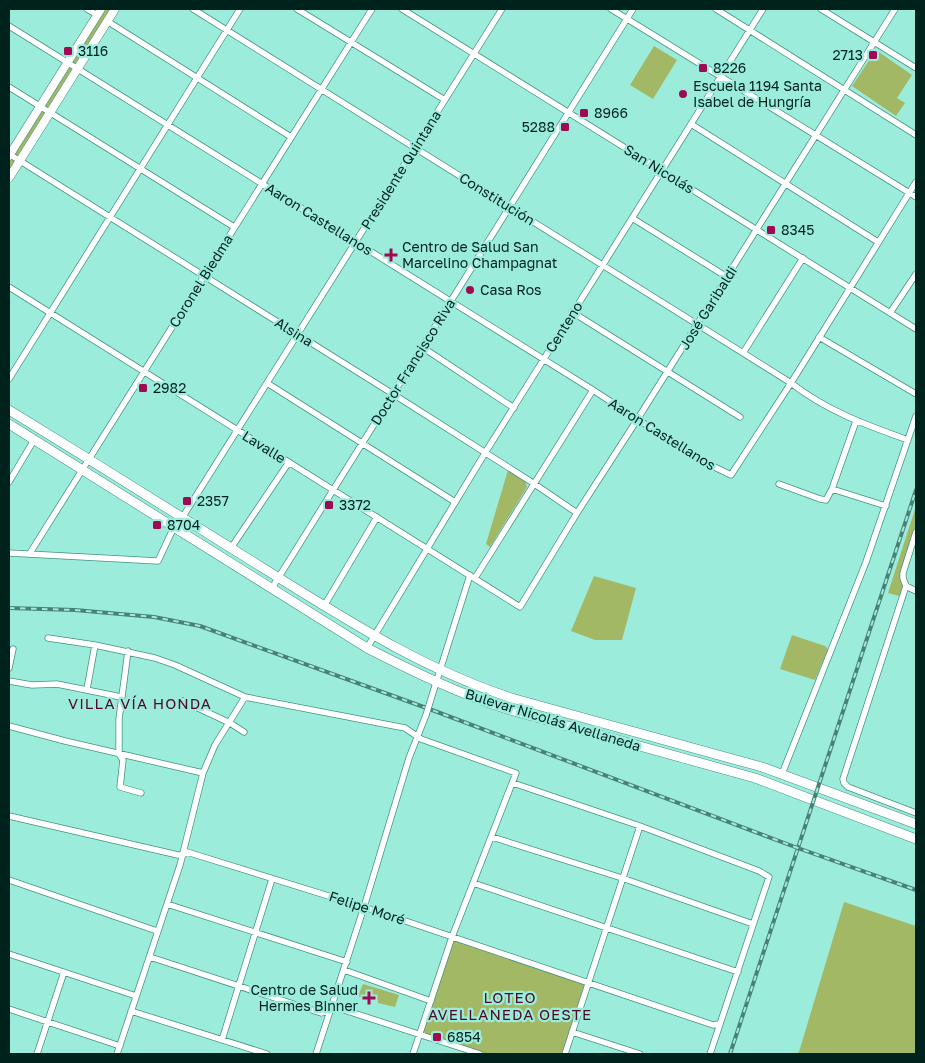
<svg xmlns="http://www.w3.org/2000/svg" width="925" height="1063" viewBox="0 0 925 1063" font-family="'Golos Text',sans-serif">
  <style>
    .green { fill: #a3b864 }
    .lines { fill: none; stroke-linecap: round; stroke-linejoin: round }
    .street-casing { stroke: #439385; stroke-width: 7 }
    .secondary-casing { stroke: #439385; stroke-width: 9 }
    .primary-casing { stroke: #439385; stroke-width: 10 }
    .street { stroke: #fff; stroke-width: 5.5 }
    .secondary { stroke: #fff; stroke-width: 8 }
    .primary { stroke: #fff; stroke-width: 9 }
    .rail-casing { stroke: #498176; stroke-width: 4 }
    .rail { stroke: #9cecdc; stroke-width: 2; stroke-dasharray: 5.5; stroke-linecap: butt }
    .street-bridge-casing { stroke: #439385; stroke-width: 7; stroke-linecap: butt }
    .street-bridge { stroke: #fff; stroke-width: 5.5 }
    .poi-dot { fill: #9f0b53; stroke: #9cecdc; stroke-width: 2 }
    .labels { text-anchor: middle; stroke-width: 4.5; stroke-linejoin: round; paint-order: stroke }
    .poi-label { font-size: 14px; fill: #00221d; stroke: #9cecdc; text-anchor: start }
    .street-label { font-size: 14px; fill: #00221d; stroke: #9cecdc }
    .neighbourhood-label { font-size: 15px; letter-spacing: 1px; fill: #4e0b28; stroke: #9cecdc }
  </style>
  <rect width="100%" height="100%" fill="#9cecdc"/>
  <path class="green" d="M101 9H115L9 178V156Z
    M654 46 677 60 653 99 630 85Z
    M876 50 912 75 897 98 905 103 896 116 852 86Z
    M508 470 525 481 527 487 490 547 486 544Z
    M916 506V528L901 575 904 585 899 596 888 593Z
    M594 576 636 588 622 640H595L571 631Z
    M792 635 825 646 828 649 815 680 780 669Z
    M844 902 916 926V1054H795L799 1052Z
    M452 937 588 983 565 1054H480L420 1034Z
    M363 984 399 995 395 1007 378 1003V1000L365 995 363 998 358 996Z"/>
  <g class="lines">
    <g class="street-casing">
      <path id="street" d="M87 9 97 15
        M193 9 791 383C827 411 866 425 908 440
        M297 9 445 100
        M402 9 916 329
        M611 9 916 197
        M716 9 916 135
        M821 9 916 68
        M107 21 291 137
        M9 26 593 390 700 460 731 475 791 383 916 182
        M9 87 234 227
        M691 124 878 242
        M9 154 393 394 533 483 577 513
        M632 218 727 277
        M9 287 520 607 577 513 637 420 895 9
        M572 312 740 417
        M890 313 916 274
        M819 337 916 394
        M422 347 514 408
        M743 353 803 258
        M9 379 240 9
        M267 383 455 502
        M9 482 34 440
        M779 484 820 499 826 500 832 489 856 421
        M832 489 886 506
        M916 532 903 573V578L906 586 843 779 844 783 848 787 916 813
        M231 548 289 462
        M9 553 158 561 174 527 182 518 502 9
        M30 553 372 9
        M475 578 593 390
        M906 586 916 591
        M272 588 633 9
        M324 606 377 517
        M48 638 95 645 155 658 175 665 245 697 405 728 421 739 516 773 452 937 413 1054
        M367 648 485 453 763 9
        M128 651 119 719V754L123 760 120 787 141 793
        M9 668 13 649
        M9 681 32 685 57 684 121 697
        M87 689 95 645
        M183 701 230 723 244 732
        M430 702 470 575
        M9 726 65 741 203 773
        M782 774 866 562 916 416
        M513 783 640 826 759 871 769 877 710 1054
        M9 816 178 855H183L187 852 364 907 713 1025 719 1024
        M492 837 622 878 753 924
        M9 880 157 931
        M473 883 738 972
        M167 904 347 962
        M9 954 136 996
        M150 957 321 1013 338 1008 480 1054
        M344 970 431 1001
        M9 1009 120 1046
        M131 1011 267 1054
        M572 1032 640 1054
        M222 1040 272 879
        M37 1054 64 972
        M117 1054 180 865 203 773 215 745 245 697
        M316 1054 364 907 409 758 426 715
        M565 1054 640 826"/>
    </g>
    <g class="secondary-casing">
      <path id="secondary" d="M9 156 101 9
        M9 178 115 9"/>
    </g>
    <g class="primary-casing">
      <path id="primary" d="M9 410C94 462 178 515 263 568 344 618 423 670 515 699L762 767 916 824
        M9 424 367 648C414 672 459 694 510 710L755 778 916 839"/>
    </g>
    <use href="#street" class="street"/>
    <use href="#secondary" class="secondary"/>
    <use href="#primary" class="primary"/>
    <g class="rail-casing">
      <path id="rail" d="M9 608 75 610 154 617 200 626 432 710 795 847 916 890
        M730 1054 916 490"/>
    </g>
    <use href="#rail" class="rail"/>
    <g class="street-bridge-casing">
      <path id="street-bridge" d="M426 715 430 702"/>
    </g>
    <use href="#street-bridge" class="street-bridge"/>
  </g>
  <g class="poi-dot">
    <rect x="63" y="46" width="10" height="10" rx="2.5"/>
    <rect x="868" y="50" width="10" height="10" rx="2.5"/>
    <rect x="698" y="63" width="10" height="10" rx="2.5"/>
    <circle cx="683" cy="94" r="5"/>
    <rect x="579" y="108" width="10" height="10" rx="2.5"/>
    <rect x="560" y="122" width="10" height="10" rx="2.5"/>
    <rect x="766" y="225" width="10" height="10" rx="2.5"/>
    <path d="M388.5 247.5h5v5h5v5h-5v5h-5v-5h-5v-5h5z"/>
    <circle cx="470" cy="290" r="5"/>
    <rect x="138" y="383" width="10" height="10" rx="2.5"/>
    <rect x="182" y="496" width="10" height="10" rx="2.5"/>
    <rect x="324" y="500" width="10" height="10" rx="2.5"/>
    <rect x="152" y="520" width="10" height="10" rx="2.5"/>
    <path d="M366.5 990.5h5v5h5v5h-5v5h-5v-5h-5v-5h5z"/>
    <rect x="432" y="1032" width="10" height="10" rx="2.5"/>
  </g>
  <g class="labels">
    <g class="poi-label">
      <text x="78" y="56">3116</text>
      <text x="863" y="60" text-anchor="end">2713</text>
      <text x="713" y="73">8226</text>
      <text x="693" y="91">Escuela 1194 Santa<tspan x="693" dy="16">Isabel de Hungría</tspan></text>
      <text x="594" y="118">8966</text>
      <text x="555" y="132" text-anchor="end">5288</text>
      <text x="781" y="235">8345</text>
      <text x="402" y="252">Centro de Salud San<tspan x="402" dy="16">Marcelino Champagnat</tspan></text>
      <text x="480" y="295">Casa Ros</text>
      <text x="153" y="393">2982</text>
      <text x="197" y="506">2357</text>
      <text x="339" y="510">3372</text>
      <text x="167" y="530">8704</text>
      <text x="358" y="995" text-anchor="end">Centro de Salud<tspan x="358" dy="16">Hermes Binner</tspan></text>
      <text x="447" y="1042">6854</text>
    </g>
    <g class="street-label">
      <text transform="translate(659 169) rotate(32)" y="5">San Nicolás</text>
      <text transform="translate(401 170) rotate(-58)" y="5">Presidente Quintana</text>
      <text transform="translate(497 199) rotate(32)" y="5">Constitución</text>
      <text transform="translate(319 219) rotate(32)" y="5">Aaron Castellanos</text>
      <text transform="translate(201 281) rotate(-58)" y="5">Coronel Biedma</text>
      <text transform="translate(708 308) rotate(-58)" y="5">José Garibaldi</text>
      <text transform="translate(564 327) rotate(-58)" y="5">Centeno</text>
      <text transform="translate(294 332) rotate(32)" y="5">Alsina</text>
      <text transform="translate(413 362) rotate(-58)" y="5">Doctor Francisco Riva</text>
      <text transform="translate(662 434) rotate(32)" y="5">Aaron Castellanos</text>
      <text transform="translate(264 447) rotate(32)" y="5">Lavalle</text>
      <text transform="translate(553 720) rotate(17)" y="5">Bulevar Nicolás Avellaneda</text>
      <text transform="translate(367 908) rotate(18)" y="5">Felipe Moré</text>
    </g>
    <g class="neighbourhood-label">
      <text x="140" y="709">VILLA VÍA HONDA</text>
      <text x="510" y="1003">LOTEO<tspan x="510" dy="17">AVELLANEDA OESTE</tspan></text>
    </g>
  </g>
  <rect width="925" height="1063" fill="none" stroke="#00221d" stroke-width="20"/>
</svg>
